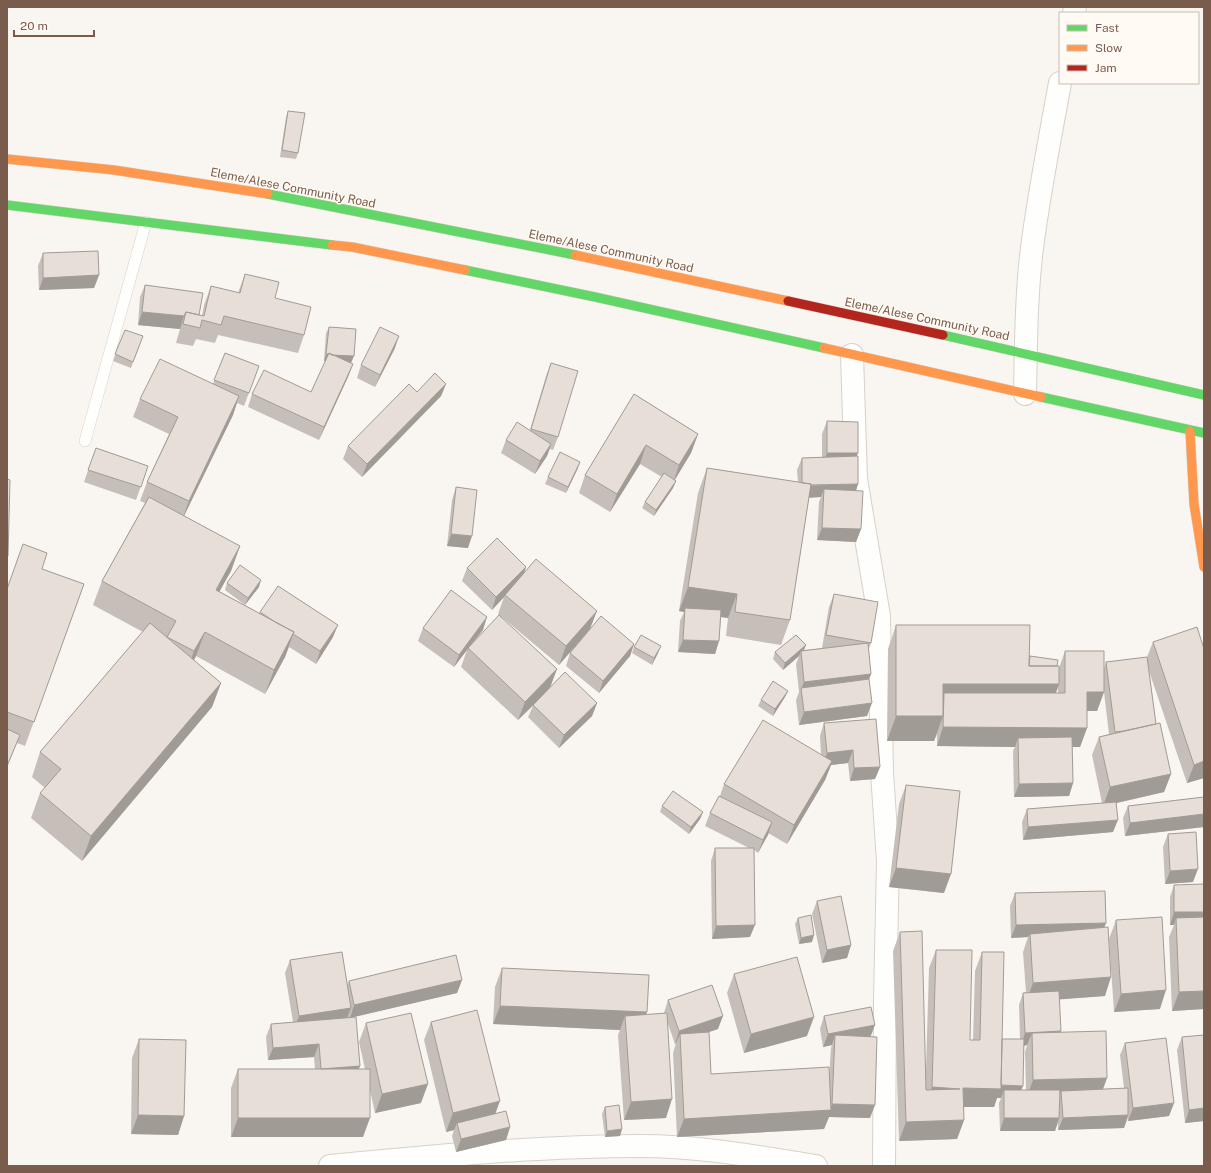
<svg xmlns="http://www.w3.org/2000/svg" width="1211" height="1173" viewBox="0 0 1211 1173" font-family="'Public Sans',sans-serif">
  <style>
    .lines { fill: none; stroke-linecap: round; stroke-linejoin: round }
    .lane-casing { stroke: #d7d1cb; stroke-width: 12 }
    .street-casing { stroke: #d7d1cb; stroke-width: 24 }
    .fast-casing { stroke: #d9d2cb; stroke-width: 10 }
    .slow-casing { stroke: #d9d2cb; stroke-width: 10 }
    .jam-casing { stroke: #d9d2cb; stroke-width: 10 }
    .lane { stroke: #fefefd; stroke-width: 11 }
    .street { stroke: #fefefd; stroke-width: 22 }
    .fast { stroke: #63d668; stroke-width: 9 }
    .slow { stroke: #ff974d; stroke-width: 9 }
    .jam { stroke: #b3261e; stroke-width: 9 }
    .wall { fill: #c6bfb9; fill-rule: evenodd }
    .shaded-wall { fill: #a19b96 }
    .building { fill: #e6ded7; stroke: #a19b96 }
    .labels { text-anchor: middle; stroke-width: 3; stroke-linejoin: round; paint-order: stroke }
    .street-label { font-size: 12px; fill: #7a5c4d; stroke: #fffaf3 }
  </style>
  <rect width="100%" height="100%" fill="#f9f5f0"/>
  <g class="lines">
    <g class="lane-casing">
      <path id="lane" d="M85 441 146 222"/>
    </g>
    <g class="street-casing">
      <path id="street" d="M1074 13 1075 7
        M852 355 856 479 879 616 882 773 888 861 885 1000 884 1166
        M1025 394C1026 345 1026 296 1032 248 1039 193 1050 138 1060 83
        M330 1166C433 1156 538 1146 641 1146 700 1146 758 1157 816 1166"/>
    </g>
    <g class="fast-casing">
      <path id="fast" d="M268 194 575 255
        M7 205 332 245
        M465 270 595 297 824 348
        M943 335 1204 395
        M1041 397 1204 433"/>
    </g>
    <g class="slow-casing">
      <path id="slow" d="M7 159 114 170 268 194
        M332 245 352 247 465 270
        M575 255 788 301
        M824 348 1041 397
        M1190 431 1194 504 1204 567"/>
    </g>
    <g class="jam-casing">
      <path id="jam" d="M788 301 943 335"/>
    </g>
    <use href="#lane" class="lane"/>
    <use href="#street" class="street"/>
    <use href="#fast" class="fast"/>
    <use href="#slow" class="slow"/>
    <use href="#jam" class="jam"/>
  </g>
  <path class="wall" d="M288 111 298 153 296 159 280 157 286 117Z
    M43 253 99 275 94 288 39 290 38 266Z
    M245 274 275 298 304 335 298 353 218 335 215 343 196 339 193 346 176 343 180 329 138 325 140 297 145 285 199 315 202 316 204 305 211 286 238 293Z
    M329 327 351 363H349L353 364 348 377 319 440 248 407 252 394 311 392 326 361H324L326 333Z
    M125 330 143 336 131 368 113 361Z
    M395 348 375 387 357 378 361 365Z
    M225 353 259 366 244 406 237 403 233 415 184 516 240 546 231 571 219 591 259 613 260 612 333 637 316 664 289 647 285 657 265 694 196 656 194 661 221 683 212 707 82 861 31 818 40 793 45 788 32 777 40 752 143 632 93 605 102 581 145 503 140 501 147 482 169 434 133 417 140 399 213 384Z
    M551 363 558 437 553 450 550 449 547 456 535 474 501 453 506 440 530 430 546 376Z
    M446 384 441 396 362 477 343 459 348 446 417 392Z
    M634 394 698 434 691 453 674 480 676 481 673 488 654 516 642 508 645 502 662 477 640 464 610 512 579 493 585 475Z
    M827 421 857 456 858 484 856 491 861 529 856 542 817 540 819 502 821 497 809 498 790 620 781 645 726 636 728 618 721 617 719 641 715 654 678 652 680 621 684 612 679 611 698 493 707 468 798 482 797 470 802 458 822 457V434Z
    M96 448 148 466 136 500 84 482Z
    M578 468 566 493 545 484 548 477Z
    M456 487 468 548 447 546 452 500Z
    M526 567 524 572 590 629 559 665 498 614 504 597 492 610 462 581 467 568Z
    M42 569 84 584 25 746 17 743 7 767V589Z
    M227 583 259 587 245 605 225 590Z
    M834 594 871 643 868 651 871 674 869 679 867 716 799 725 796 700 799 692 796 664 799 656 783 670 773 659 775 652 806 645 804 650 824 648H822L829 607Z
    M896 625 1030 656 1057 666 1059 668 1065 651 1104 668 1106 662 1147 657 1153 642 1204 649V778L1187 783 1149 671 1156 724 1171 774 1164 792 1117 803 1113 832 1023 840 1022 822 1027 809 1102 803 1092 755 1099 737 1109 734 1104 692 1097 711H1087V728L1080 747H1072L1073 783 1069 796 1014 797 1013 751 1015 747 937 746V734L934 741H887L888 649ZM1058 687V693H1056Z
    M423 628 483 630 473 643 550 688 597 703 592 716 559 748 528 717 533 706 518 720 461 667 467 650 454 667 418 641Z
    M634 644 630 656 599 693 566 666 570 653Z
    M634 647 658 653 652 665 632 653Z
    M788 691 785 697 773 716 758 706 761 700Z
    M824 723 880 767 875 779 850 781 848 763 831 765 825 780 787 844 768 833 758 853 754 850 750 937 712 939 711 861 715 848H749L705 826 710 813 720 796 724 784 821 754 820 736Z
    M906 785 944 893 889 887 899 804Z
    M1204 797V827L1125 836 1123 818 1128 806Z
    M662 806 703 812 700 819 689 834 660 812Z
    M1168 834 1193 882 1165 884 1163 847Z
    M1174 885 1204 1009 1172 1011 1169 937 1174 925H1170V897Z
    M1015 893 1106 923 1104 928 1105 996 1059 999 1060 1032 1107 1078 1103 1089 1124 1088 1120 1055 1125 1043 1174 1103 1169 1116 1128 1121V1118L1124 1128 1058 1130V1123L1055 1131H1000L999 1103 1001 1098H997L994 1107H964V1120L957 1139 899 1141 893 951 900 932 926 1069 929 968 936 950 970 1040H973L975 971 982 952 1002 1039H1020L1019 1005 1023 993 1026 992 1023 952 1028 937 1011 938 1010 906ZM1027 1045 1025 1052 1026 1090H1021L1024 1046Z
    M817 901 851 945 847 958 822 963 812 914Z
    M798 918 812 942 799 944 795 924Z
    M1116 920 1160 1009 1114 1012 1109 939Z
    M290 960 347 986 349 981 462 980 457 993 352 1017 360 1066 358 1069H365L359 1042 366 1023 421 1103 375 1113 370 1090 363 1137H231V1088L238 1069H315L314 1057 268 1060 266 1037 271 1024 293 1022 285 973Z
    M502 968 646 1015 664 1013 668 1000 718 1029 708 1032 711 1074 829 1078 831 1048 832 1045 823 1047 820 1029 824 1016 870 1037V1118L829 1117 824 1129 677 1137 673 1053 676 1043 675 1044 668 1024 666 1118 624 1120 618 1035 620 1030 493 1024 495 987Z
    M734 974 807 1036 744 1053 727 993Z
    M431 1022 496 1113 510 1127 506 1140 456 1152 452 1136 454 1130 446 1132 424 1040Z
    M1204 1035V1121L1185 1123 1177 1050 1182 1037Z
    M139 1039 184 1116 178 1135 131 1134 132 1058Z
    M605 1107 622 1129 620 1136 605 1137 602 1114Z"/>
  <path class="shaded-wall" d="M99 275 94 288 39 290 43 278Z
    M142 312 184 316 180 329 138 325Z
    M399 336 395 348 375 387 380 375Z
    M326 354 354 356 351 363 324 361Z
    M353 364 348 377 319 440 324 427Z
    M446 384 441 396 362 477 367 464Z
    M239 396 233 415 182 520 189 501Z
    M698 434 691 453 673 483 679 465Z
    M551 444 547 456 535 474 540 461Z
    M646 445 640 464 610 512 617 494Z
    M827 453H858L853 466H822Z
    M580 462 578 468 566 493 568 487Z
    M676 481 673 488 654 516 656 510Z
    M858 484 854 496 824 489 821 497 798 498 803 486Z
    M822 528 861 529 856 542 817 540Z
    M451 534 472 536 468 548 447 546Z
    M240 546 231 571 207 614 216 590Z
    M526 567 522 580 505 595 504 597 492 610 496 597Z
    M261 580 259 587 245 605 248 598Z
    M688 587 737 594 728 618 685 612V608L684 612 679 611Z
    M597 611 590 629 559 665 566 646Z
    M487 617 483 630 468 648 467 650 454 667 459 655Z
    M338 625 333 637 316 664 320 651Z
    M205 632 196 656 185 676 194 651Z
    M294 632 285 657 265 694 274 670Z
    M683 640 719 641 715 654 678 652Z
    M634 644 630 656 599 693 603 681Z
    M806 645 803 652 801 651 799 656 783 670 785 663Z
    M661 646 658 653 652 665 654 658Z
    M557 669 550 688 518 720 525 702Z
    M871 674 866 687 801 690 804 682Z
    M221 683 212 707 82 861 91 836Z
    M943 684H1059L1050 709H934Z
    M788 691 785 697 773 716 775 709Z
    M1087 692H1104L1097 711H1080Z
    M597 703 592 716 559 748 564 735Z
    M872 703 867 716 799 725 804 712Z
    M896 716H943L934 741H887Z
    M943 727 1087 728 1080 747H1018V738L1015 747 937 746Z
    M853 750 848 763 831 765 825 780 787 844 794 825 822 766 827 753Z
    M1204 761V778L1187 783 1194 765Z
    M880 767 875 779 850 781 854 768Z
    M1171 774 1164 792 1103 806 1110 787Z
    M1073 783 1069 796 1014 797 1019 784Z
    M703 812 700 819 689 834 691 827Z
    M1204 814V827L1125 836 1130 823Z
    M1118 820 1113 832 1023 840 1028 827Z
    M772 822 768 835 758 853 763 840Z
    M896 868 951 874 944 893 889 887Z
    M1198 869 1193 882 1165 884 1170 871Z
    M1174 912H1204V925L1176 918 1174 925H1170Z
    M1106 923 1101 935 1030 934 1028 937 1011 938 1016 925Z
    M755 925 750 937 712 939 716 926Z
    M814 935 812 942 799 944 801 938Z
    M851 945 847 958 822 963 827 950Z
    M1111 977 1105 996 1026 1002 1033 983Z
    M462 980 457 993 350 1018 354 1005Z
    M1166 990 1160 1009 1114 1012 1121 994Z
    M1204 991V1009L1172 1011 1179 992Z
    M500 1006 647 1012 640 1031 625 1016 620 1030 493 1024Z
    M351 1008 346 1021 294 1029 299 1016Z
    M723 1016 718 1029 680 1042V1034L676 1043 675 1044 679 1031Z
    M814 1017 807 1036 744 1053 751 1034Z
    M875 1025 870 1038 835 1035 832 1045 823 1047 828 1034Z
    M1061 1031 1056 1044 1032 1033 1027 1045 1021 1046 1025 1033Z
    M319 1044 314 1057 268 1060 273 1048Z
    M360 1066 355 1078 321 1069Z
    M1107 1078 1100 1097 1061 1091 1059 1098 1026 1099 1033 1080Z
    M428 1084 421 1103 375 1113 382 1094Z
    M1001 1085 1023 1086 1018 1098 1004 1090 1001 1098H997L994 1107H956L963 1088Z
    M932 1087 960 1089 925 1106Z
    M672 1099 666 1118 624 1120 631 1102Z
    M500 1101 493 1120 457 1123 454 1130 446 1132 453 1113Z
    M1174 1103 1169 1116 1128 1121 1133 1108Z
    M832 1104 875 1105 870 1118 829 1117 824 1129 677 1137 684 1119 830 1110Z
    M1204 1108V1121L1185 1123 1189 1110Z
    M138 1115 184 1116 178 1135 131 1134Z
    M1128 1115 1124 1128 1058 1130 1063 1118Z
    M238 1118H370L363 1137H231Z
    M1004 1118H1059L1055 1131H1000Z
    M964 1120 957 1139 899 1141 906 1122Z
    M510 1127 506 1140 456 1152 461 1139Z
    M622 1129 620 1136 605 1137 607 1131Z"/>
  <path class="building" d="M288 111 305 113 298 153 282 150Z
    M98 251 99 275 43 278V253Z
    M245 274 279 282 275 298 311 307 304 335 224 316 221 325 202 320 200 328 183 324 186 312 204 316 211 286 240 293Z
    M145 285 203 293 199 315 186 312 184 316 142 312Z
    M329 327 356 329 354 356 331 355 329 353V354H326Z
    M380 327 399 336 380 375 361 365Z
    M125 330 143 336 133 362 115 354Z
    M225 353 259 366 249 393 214 380Z
    M329 353 353 364 324 427 252 394 264 370 311 392Z
    M160 359 239 396 189 501 147 482 178 417 140 399Z
    M551 363 578 371 558 437 531 429Z
    M435 373 446 384 367 464 348 446 409 384 417 392Z
    M634 394 698 434 679 465 646 445 617 494 585 475Z
    M827 421 858 422V453H827Z
    M517 422 551 444 540 461 506 440Z
    M96 448 148 466 141 487 88 470Z
    M560 452 580 462 568 487 548 477Z
    M858 456V484L811 485V484L802 483V458Z
    M707 468 811 484 790 620 735 612 737 594 688 587Z
    M664 473 676 481 656 510 645 502Z
    M7 479 10 480 8 556H7Z
    M456 487 477 490 472 536 451 534Z
    M824 489 863 491 861 529 822 528Z
    M149 497 240 546 216 590 294 632 274 670 205 632 194 651 167 637 176 621 102 581Z
    M497 538 526 567 496 597 467 568Z
    M23 544 47 553 42 569 84 584 34 722 7 712V589Z
    M536 559 597 611 566 646 505 595Z
    M240 565 261 580 248 598 227 583Z
    M278 586 338 625 320 651 293 634 294 632 275 622 260 612Z
    M451 590 487 617 459 655 423 628Z
    M834 594 878 602 871 643 826 635Z
    M685 608 721 610 719 641 683 640Z
    M499 615 557 669 525 702 468 648Z
    M601 616 634 644 603 681 570 653Z
    M150 623 221 683 91 836 40 793 61 769 40 752Z
    M896 625H1030L1029 666H1059V684H943V716H896Z
    M1197 627 1204 649V761L1194 765 1153 642Z
    M641 635 661 646 654 658 634 647Z
    M796 635 806 645 785 663 775 652Z
    M868 643 871 674 804 682 801 651Z
    M1065 651H1104V692H1087V728L943 727 944 693H1065Z
    M1030 656 1058 660 1057 666H1029Z
    M1147 657 1156 724 1123 731 1115 732 1106 662Z
    M565 672 597 703 564 735 533 705Z
    M869 679 872 703 804 712 801 688Z
    M773 681 788 691 775 709 761 700Z
    M876 719 880 767 854 768 853 750 827 753 824 723Z
    M763 720 832 761 794 825 724 784Z
    M1160 723 1171 774 1110 787 1099 737Z
    M7 729 20 735 7 766Z
    M1072 737 1073 783 1019 784 1018 738Z
    M906 785 960 791 951 874 896 868Z
    M673 791 703 812 691 827 662 806Z
    M719 796 772 822 763 840 710 813Z
    M1204 797V814L1130 823 1128 806Z
    M1116 802 1118 820 1028 827 1027 809Z
    M1196 832 1198 869 1170 871 1168 834Z
    M715 848H754L755 925 716 926Z
    M1204 884V912H1174V885Z
    M1105 891 1106 923 1016 925 1015 893Z
    M841 896 851 945 827 950 817 901Z
    M811 915 814 935 801 938 798 918Z
    M1162 917 1166 990 1121 994 1116 920Z
    M1204 917V991L1179 992 1176 918Z
    M1108 927 1111 977 1033 983 1030 934Z
    M922 931 926 1090 960 1089 932 1087 936 950H972L970 1040H980L982 952H1004L1001 1089 963 1088 964 1120 906 1122 900 932Z
    M342 952 351 1008 299 1016 290 960Z
    M456 955 462 980 354 1005 349 981Z
    M797 957 814 1017 751 1034 734 974Z
    M502 968 649 975 647 1012 500 1006Z
    M712 985 723 1016 679 1031 668 1000Z
    M1059 991 1061 1031 1025 1033 1023 993Z
    M871 1007 875 1025 828 1034 824 1016Z
    M477 1010 500 1101 453 1113 431 1022Z
    M411 1013 428 1084 382 1094 366 1023Z
    M667 1013 672 1099 631 1102 625 1016Z
    M356 1017 360 1066 321 1069 319 1044 273 1048 271 1024Z
    M1106 1031 1107 1078 1033 1080 1032 1033Z
    M709 1032 711 1074 829 1067 831 1110 684 1119 680 1034Z
    M835 1035 877 1037 875 1105 832 1104Z
    M1204 1035V1108L1189 1110 1182 1037Z
    M1166 1038 1174 1103 1133 1108 1125 1043Z
    M139 1039 186 1040 184 1116 138 1115Z
    M1002 1039H1024L1023 1086 1001 1085Z
    M238 1069H370V1118H238Z
    M1128 1088V1115L1063 1118 1061 1091Z
    M1004 1090H1060L1059 1118H1004Z
    M619 1105 622 1129 607 1131 605 1107Z
    M506 1111 510 1127 461 1139 457 1123Z"/>
  <g class="labels">
    <g class="street-label">
      <text transform="translate(293 188) rotate(11)" y="4">Eleme/Alese Community Road</text>
      <text transform="translate(611 251) rotate(12)" y="4">Eleme/Alese Community Road</text>
      <text transform="translate(927 319) rotate(12)" y="4">Eleme/Alese Community Road</text>
    </g>
  </g>
  <rect width="1211" height="1173" fill="none" stroke="#7a5c4d" stroke-width="16"/>
  <rect x="1059" y="12" width="140" height="72" fill="#fffaf3" stroke="#cabbb1"/>
  <rect x="1067" y="25" width="20" height="6" fill="#63d668" stroke="#cabbb1"/>
  <text x="1095" y="32" font-size="12" fill="#7a5c4d">Fast</text>
  <rect x="1067" y="45" width="20" height="6" fill="#ff974d" stroke="#cabbb1"/>
  <text x="1095" y="52" font-size="12" fill="#7a5c4d">Slow</text>
  <rect x="1067" y="65" width="20" height="6" fill="#b3261e" stroke="#cabbb1"/>
  <text x="1095" y="72" font-size="12" fill="#7a5c4d">Jam</text>
  <path d="M14 30v6h80v-6" fill="none" stroke="#7a5c4d" stroke-width="2"/>
  <text x="20" y="30" font-size="12" fill="#7a5c4d" stroke="#fffaf3" stroke-width="3" paint-order="stroke">20 m</text>
</svg>
